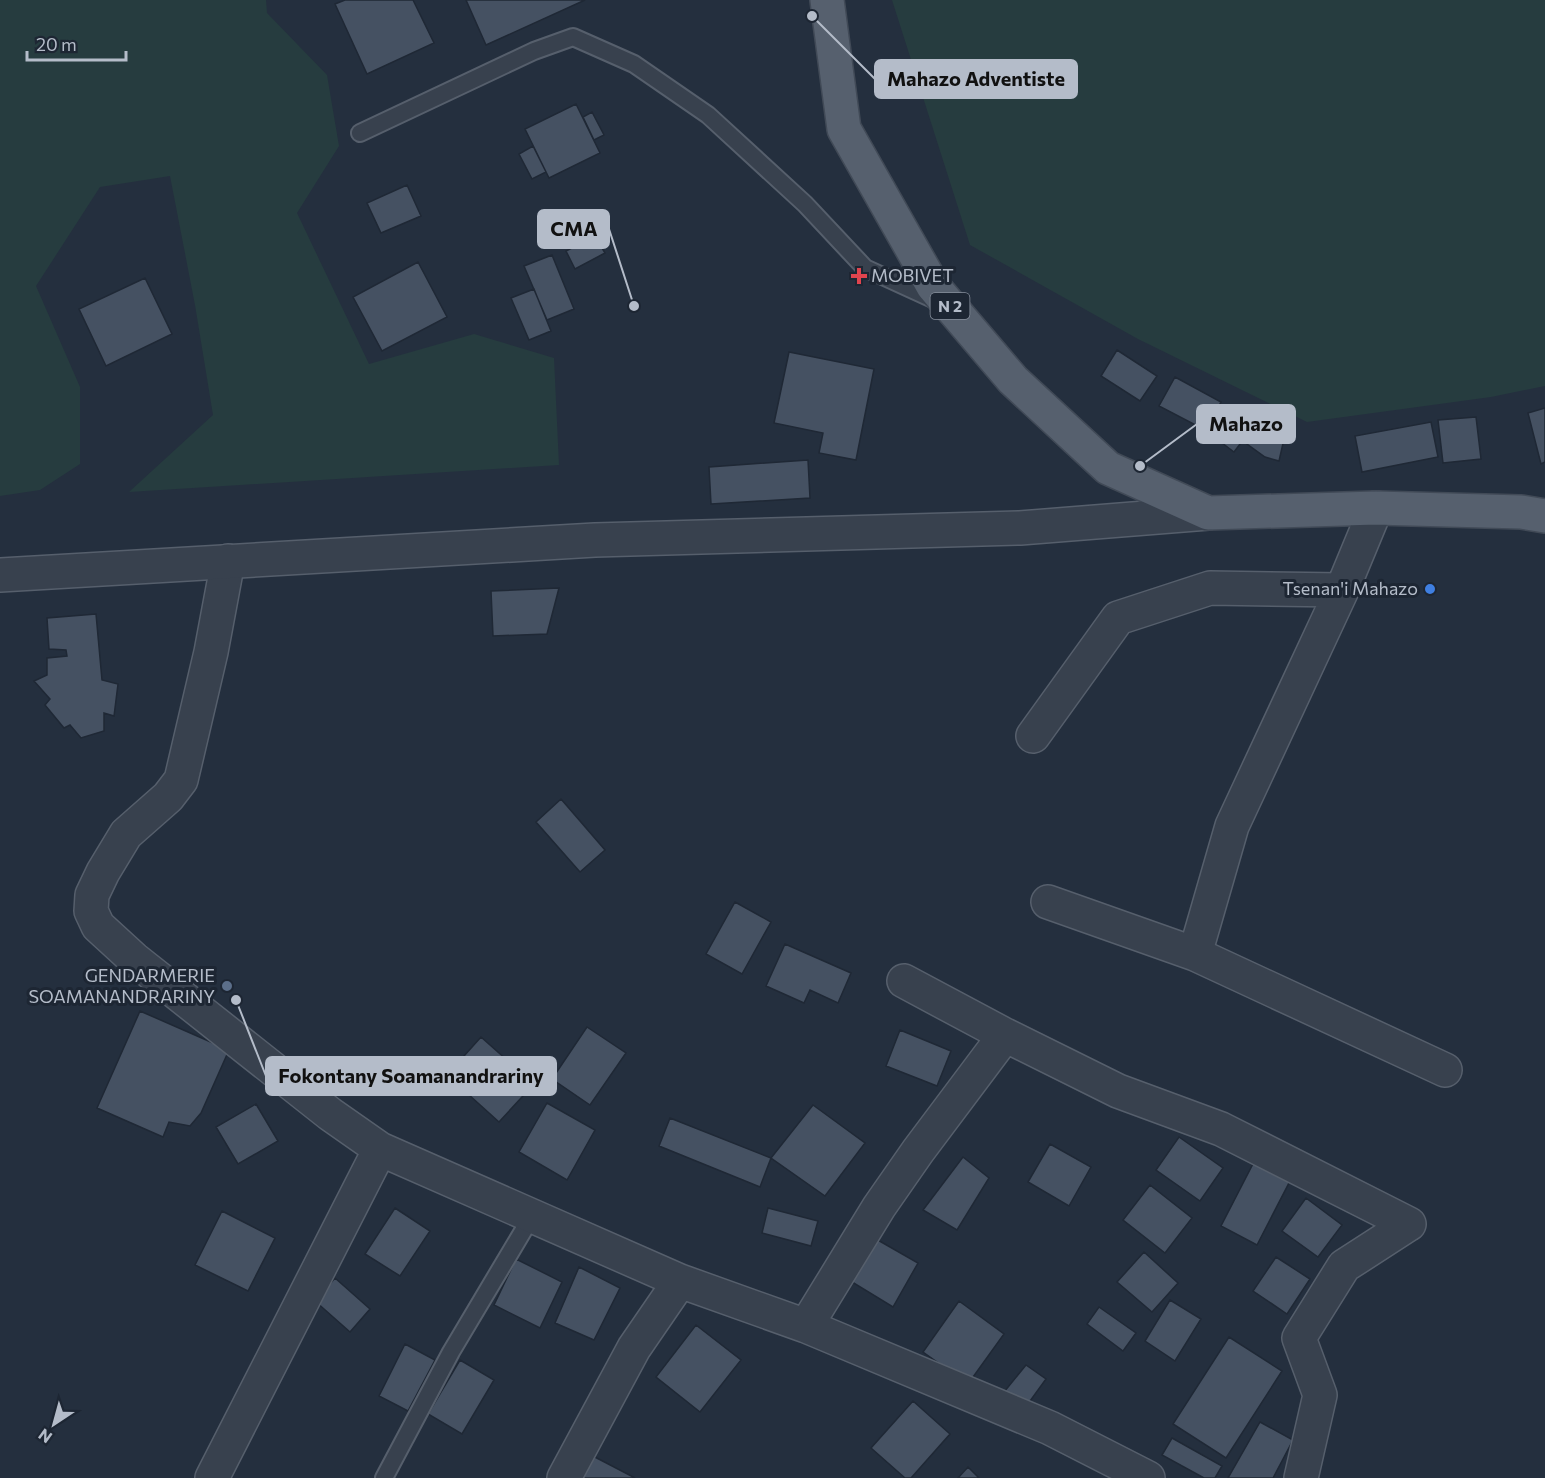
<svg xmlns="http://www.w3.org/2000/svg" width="1545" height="1478" viewBox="0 0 1545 1478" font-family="Commissioner,sans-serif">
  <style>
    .green { fill: #263c3f }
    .building { fill: #455162; stroke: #1f2835; stroke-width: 1.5 }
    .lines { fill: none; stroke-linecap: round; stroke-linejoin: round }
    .service-casing { stroke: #565f6c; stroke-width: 20 }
    .minor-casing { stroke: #565f6c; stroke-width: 36 }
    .tertiary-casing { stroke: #565f6c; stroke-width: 36 }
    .primary-casing { stroke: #414a57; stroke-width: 36 }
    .service { stroke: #38414e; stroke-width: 16 }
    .minor { stroke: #38414e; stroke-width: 33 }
    .tertiary { stroke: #38414e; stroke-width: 33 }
    .primary { stroke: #56606e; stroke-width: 33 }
    .health-dot { fill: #e0444e; stroke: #1d2633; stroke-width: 2 }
    .shop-dot { fill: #3f7fe0; stroke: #1d2633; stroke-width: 2 }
    .service-dot { fill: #5c6f8a; stroke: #1d2633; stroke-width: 2 }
    .labels { text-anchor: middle; stroke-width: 6; stroke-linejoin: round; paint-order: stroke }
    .shield { fill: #1d2633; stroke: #878f9c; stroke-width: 1.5 }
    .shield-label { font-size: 16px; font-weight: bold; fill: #b4bcc9 }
    .poi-label { font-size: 18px; fill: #b4bcc9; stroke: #1d2633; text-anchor: end }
    .leader { fill: none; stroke: #b4bcc9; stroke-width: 2 }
    .callout-dot { fill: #b4bcc9; stroke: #1d2633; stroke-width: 2 }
    .callout { fill: #b4bcc9; stroke: #b4bcc9; stroke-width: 2 }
    .callout-label { font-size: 20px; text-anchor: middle; font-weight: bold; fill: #111 }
  </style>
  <rect width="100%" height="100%" fill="#242f3e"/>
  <path class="green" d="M0 0H266L267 13 327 75 339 146 297 213 369 364 474 334 554 358 559 465 129 492 213 415 195 305 170 176 100 187 36 286 80 387V464L40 490 0 496Z
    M892 0H1545V386L1491 397 1307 422 1138 339 970 245Z"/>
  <path class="building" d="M345 0H413L434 43 367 74 335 4Z
    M466 0H585L486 45Z
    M576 104 600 153 549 178 525 129Z
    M592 112 604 135 594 140 583 117Z
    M533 146 546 172 532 179 519 154Z
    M407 185 421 216 381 233 367 203Z
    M595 236 605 253 575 269 566 251Z
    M552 255 574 309 547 320 524 266Z
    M418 262 447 317 382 351 353 297Z
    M145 278 172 334 106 366 79 309Z
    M534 289 551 331 529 340 511 298Z
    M1117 350 1157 376 1140 401 1101 376Z
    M789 352 874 369 856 460 819 453 823 433 774 423Z
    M1175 377 1221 402 1205 430 1159 406Z
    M1545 408V462L1541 464 1528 413Z
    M1221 409 1250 431 1234 452 1205 430Z
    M1476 417 1481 459 1443 463 1438 420Z
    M1265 418 1287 426 1279 461 1265 457 1247 444Z
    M1431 422 1438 457 1362 472 1355 436Z
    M808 460 810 498 711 504 709 467Z
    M559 588 547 634 493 636 491 591Z
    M96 614 102 680 118 684 114 716 104 713V731L81 738 70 725 64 728 45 705 50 699 34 681 47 675V658L67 656 66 650 49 649 47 618Z
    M561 799 605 850 580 872 536 822Z
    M735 902 771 922 742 974 706 954Z
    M785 944 851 973 838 1003 810 990 804 1003 766 986Z
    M140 1011 229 1050 201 1113 190 1126 169 1122 163 1137 97 1108Z
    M587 1027 626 1053 590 1105 552 1079Z
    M900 1030 951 1051 937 1086 886 1066Z
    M481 1037 534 1084 499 1122 447 1075Z
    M547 1103 595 1130 567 1180 519 1152Z
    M256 1104 278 1141 238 1164 216 1127Z
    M813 1105 865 1143 825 1196 771 1158Z
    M670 1118 771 1158 760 1187 659 1146Z
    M1179 1137 1223 1168 1200 1201 1156 1170Z
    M1050 1144 1091 1167 1069 1206 1028 1182Z
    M963 1157 989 1178 957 1230 923 1210Z
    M1256 1158 1292 1177 1257 1245 1221 1226Z
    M1150 1185 1192 1218 1165 1253 1123 1220Z
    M1306 1198 1342 1225 1318 1257 1282 1231Z
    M395 1208 430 1231 400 1276 365 1254Z
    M768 1208 818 1221 811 1246 762 1233Z
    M222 1211 275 1238 248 1291 195 1265Z
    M876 1239 918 1263 893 1307 852 1282Z
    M1144 1252 1178 1283 1152 1312 1117 1282Z
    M1276 1257 1310 1279 1287 1314 1253 1291Z
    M516 1259 562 1282 540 1328 494 1305Z
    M579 1267 620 1288 594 1340 555 1323Z
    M335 1278 370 1309 350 1332 315 1301Z
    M1170 1300 1201 1319 1175 1361 1145 1341Z
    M959 1301 1004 1334 968 1384 923 1352Z
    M1099 1307 1136 1333 1123 1351 1087 1324Z
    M696 1325 741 1360 700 1412 656 1377Z
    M1229 1337 1282 1371 1226 1458 1173 1424Z
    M405 1344 435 1360 408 1411 379 1396Z
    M460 1360 494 1380 462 1434 428 1414Z
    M1026 1365 1046 1379 1025 1408 1004 1392Z
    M913 1401 950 1434 911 1478H905L871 1448Z
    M1260 1422 1293 1440 1273 1478H1228Z
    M1172 1438 1222 1466 1215 1478H1204L1162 1455Z
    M591 1455 635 1478H579Z
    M968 1467 979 1478H958Z"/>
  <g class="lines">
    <g class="service-casing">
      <path id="service" d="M360 133 534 51 573 37 634 64 708 115 805 204 865 268 937 301
        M384 1478 451 1352 532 1216"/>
    </g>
    <g class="minor-casing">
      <path id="minor" d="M228 561 211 652 181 780 168 797 126 834 103 872 92 895 91 911 98 926 134 959 330 1114 380 1149 680 1281 806 1326 1050 1428 1148 1478
        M1342 590 1376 508
        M1033 736 1118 618 1210 588 1342 590 1232 826 1195 954
        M1048 902 1195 954 1445 1070
        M904 981 1005 1035 1118 1091 1221 1129 1409 1224
        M806 1326 879 1207 918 1151 1005 1035
        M212 1478 380 1149
        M564 1478 634 1348 680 1281
        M1301 1478 1320 1395 1299 1338 1344 1266 1409 1224"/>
    </g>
    <g class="tertiary-casing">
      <path id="tertiary" d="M0 575 595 540 1020 528 1208 513"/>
    </g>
    <g class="primary-casing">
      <path id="primary" d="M827 0 844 129 933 286 1013 380 1108 468 1208 513 1376 508 1521 512 1545 516"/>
    </g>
    <use href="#service" class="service"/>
    <use href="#minor" class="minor"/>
    <use href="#tertiary" class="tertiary"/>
    <use href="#primary" class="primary"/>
  </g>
  <path class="health-dot" d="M856 267h6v6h6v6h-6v6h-6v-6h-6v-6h6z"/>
  <circle class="shop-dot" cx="1430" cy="589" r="6"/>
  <circle class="service-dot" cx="227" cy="986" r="6"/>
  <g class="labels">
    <rect class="shield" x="930.5" y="293" width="39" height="26" rx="4.5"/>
    <g class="shield-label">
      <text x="950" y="312">N 2</text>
    </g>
    <g class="poi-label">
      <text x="871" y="282" text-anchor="start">MOBIVET</text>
      <text x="1418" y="595">Tsenan'i Mahazo</text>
      <text x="215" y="982">GENDARMERIE<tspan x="215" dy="21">SOAMANANDRARINY</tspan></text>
    </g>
  </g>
  <path class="leader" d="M812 16L875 79M634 306L609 229M1140 466L1197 424M236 1000L266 1076"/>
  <g class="callout-dot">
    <circle cx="812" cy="16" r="6"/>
    <circle cx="634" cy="306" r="6"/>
    <circle cx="1140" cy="466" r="6"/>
    <circle cx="236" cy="1000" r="6"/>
  </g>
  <g class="callout">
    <rect x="875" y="60" width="202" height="38" rx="6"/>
    <rect x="538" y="210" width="71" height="38" rx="6"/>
    <rect x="1197" y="405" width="98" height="38" rx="6"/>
    <rect x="266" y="1057" width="290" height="38" rx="6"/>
  </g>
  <g class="callout-label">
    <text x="976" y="86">Mahazo Adventiste</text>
    <text x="574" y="236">CMA</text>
    <text x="1246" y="431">Mahazo</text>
    <text x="411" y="1083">Fokontany Soamanandrariny</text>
  </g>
  <g transform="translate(54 1424) rotate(216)" stroke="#1d2633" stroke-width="4.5" paint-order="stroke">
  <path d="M0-4.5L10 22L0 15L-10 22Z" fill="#b4bcc9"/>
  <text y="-9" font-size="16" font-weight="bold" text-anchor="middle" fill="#b4bcc9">N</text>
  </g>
  <path d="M27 51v9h99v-9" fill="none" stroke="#b4bcc9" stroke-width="3"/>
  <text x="36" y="51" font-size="18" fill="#b4bcc9" stroke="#1d2633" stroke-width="4.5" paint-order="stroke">20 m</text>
</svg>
